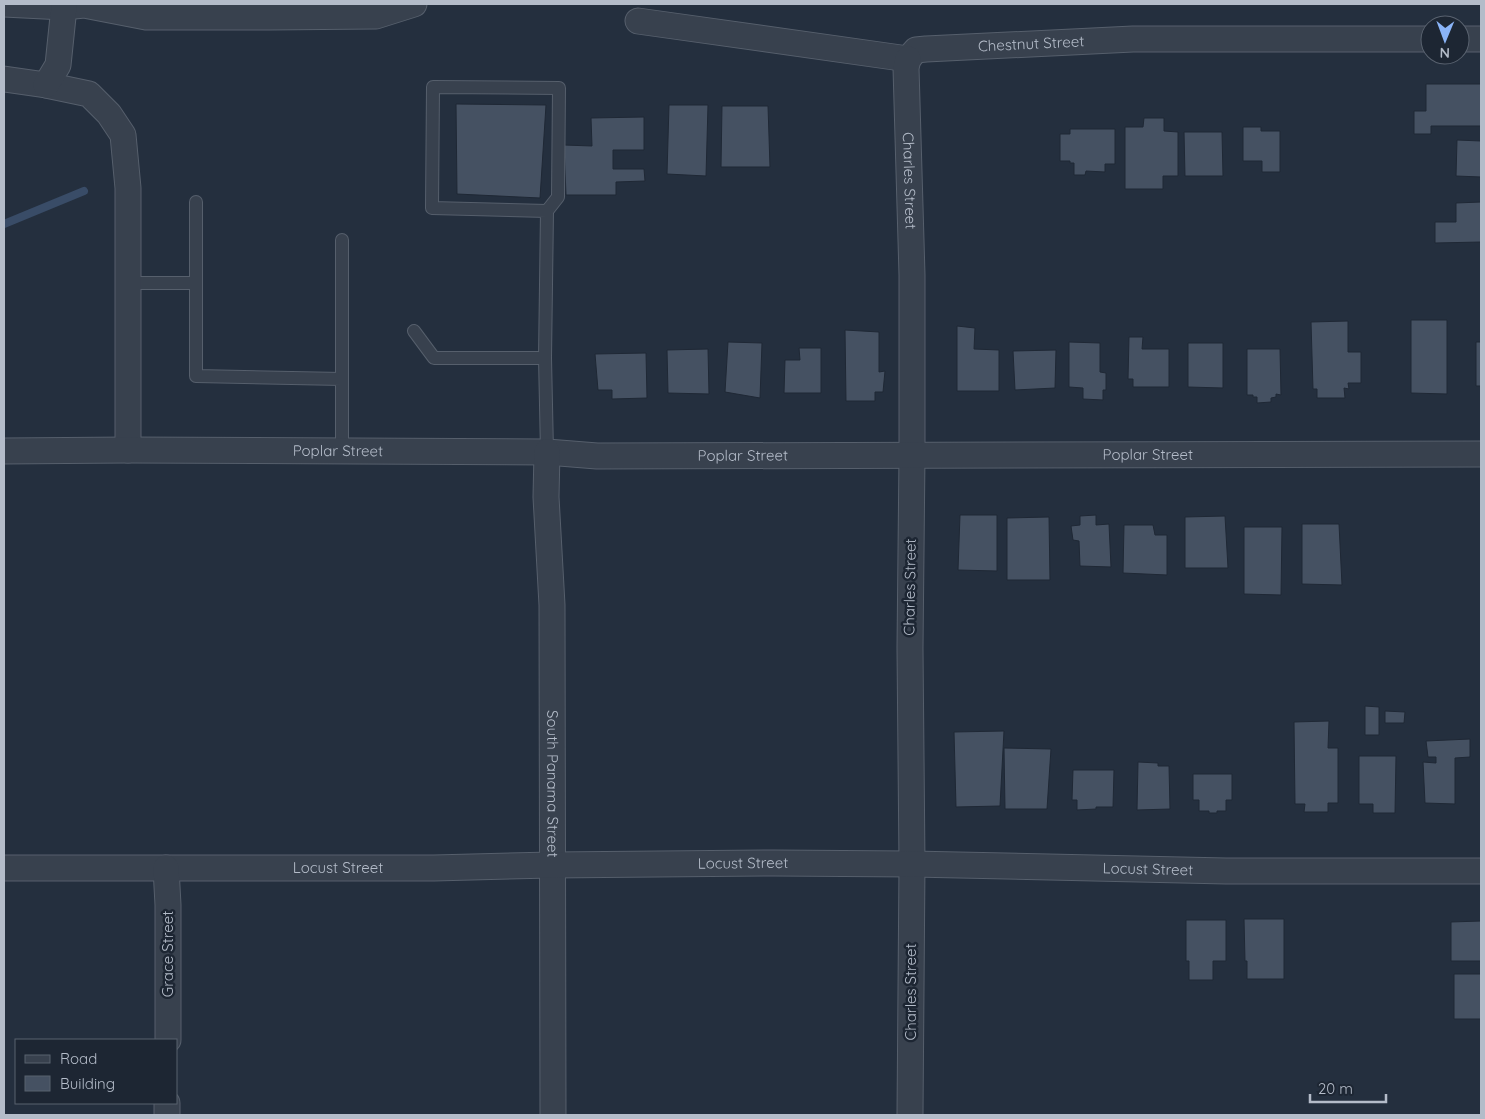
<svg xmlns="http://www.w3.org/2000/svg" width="1485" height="1119" viewBox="0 0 1485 1119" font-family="Quicksand,sans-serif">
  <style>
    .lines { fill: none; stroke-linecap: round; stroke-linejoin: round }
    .stream { stroke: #394c67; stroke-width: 8 }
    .building { fill: #455162; stroke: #1f2835 }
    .service-casing { stroke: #565f6c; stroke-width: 14 }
    .minor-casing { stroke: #565f6c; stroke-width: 27 }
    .service { stroke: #38414e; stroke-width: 12 }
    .minor { stroke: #38414e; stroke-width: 25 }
    .labels { text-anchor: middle; stroke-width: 5; stroke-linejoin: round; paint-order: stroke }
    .street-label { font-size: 15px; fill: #b4bcc9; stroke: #1d2633 }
  </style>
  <rect width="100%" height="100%" fill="#242f3e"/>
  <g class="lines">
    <path class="stream" d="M4 224 84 191"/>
  </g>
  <path class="building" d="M1426 84H1481V126H1431V134H1414V111H1426Z
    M456 104 546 105 540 198 457 194Z
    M669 105H708L706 176 667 174Z
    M722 106H768L770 167H721Z
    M644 117V150H613V169H644L645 181 616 182V195H566L564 145 592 146 591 118Z
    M1144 118H1164V131L1178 132V176H1163V189H1125V127H1143Z
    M1243 127H1261V131H1280V172H1262V161H1243Z
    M1070 129H1115V164H1105V172L1086 171 1085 175H1074V163H1070V161H1060V134H1070Z
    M1184 132H1222L1223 176H1185Z
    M1457 140 1481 141V177L1456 176Z
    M1481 202V242L1435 243V222H1456V203Z
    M1411 320H1447V394L1411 393Z
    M1348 321V352H1361V383H1348L1349 389 1344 388 1345 398H1317V389H1313L1311 322Z
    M957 326 975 328 974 349 999 350V391H957Z
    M845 330 879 332V372L885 371 883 392H875V401H846Z
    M1129 337H1143L1142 349H1169V387H1133V379H1128Z
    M728 342 762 343 760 398 725 392Z
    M1069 342 1100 343V372L1106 373V390H1103V400L1083 399V388L1069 387Z
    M1476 342H1481V395V386H1476Z
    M1188 343H1223V388L1188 387Z
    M799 348H821V393H784L785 360H800Z
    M708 349 709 394 668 393 667 350Z
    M1247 349H1280L1281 395 1276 394V397L1271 398V402L1257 403V397H1253V395H1247Z
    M1056 350 1055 388 1015 390 1013 351Z
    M646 353 647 398 612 399V390H598L595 354Z
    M960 515H997V571L958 570Z
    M1096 515V525L1109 524 1111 567 1080 566 1079 541 1073 540 1071 526 1080 525V516Z
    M1225 516 1228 568H1185V517Z
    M1049 517 1050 580H1007V518Z
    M1302 524H1339L1342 585 1302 584Z
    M1124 525H1153L1155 535H1167V575L1123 573Z
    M1244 527H1282L1281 595 1244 594Z
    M1365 706 1379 707V735H1365Z
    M1385 711 1405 712 1404 723H1385Z
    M1329 721 1328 748H1338V803H1328V812H1304L1305 804H1295L1294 722Z
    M1004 731 1000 806 956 807 954 732Z
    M1470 739V757L1455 758V804L1425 803 1423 762 1436 763V757H1428L1426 741Z
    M1004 748 1051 749 1047 809H1005Z
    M1359 756H1396L1395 813H1373V804H1359Z
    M1138 762 1158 763V766H1169L1170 809 1137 810Z
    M1073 770H1114L1113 807H1096V809L1077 810V800H1072Z
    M1193 774H1232V800H1226V811H1217V813H1209V811H1199V800H1193Z
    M1244 919H1284V979H1247V961H1245Z
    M1186 920H1226V961H1213V980H1189V961H1186Z
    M1481 921V961H1451V922Z
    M1454 974H1481V1019H1454Z"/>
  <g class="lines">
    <g class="service-casing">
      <path id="service" d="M196 202V376L342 379
        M129 283H196
        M414 331 434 358H545
        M342 452V240
        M547 452 545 358 547 211 432 208 433 87 559 88 558 197 547 211"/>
    </g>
    <g class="minor-casing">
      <g id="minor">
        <path d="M4 4 64 7 84 5 146 17H269L376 16 414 4"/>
        <path id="s1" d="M638 21 908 59 916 50 926 49 1133 39H1430"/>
        <path d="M1460 39H1481"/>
        <path id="s2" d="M908 59 906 68 912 275V455L910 648 912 864 910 1115"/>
        <path d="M4 79 46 85 89 94 109 114 123 135 128 188V450"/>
        <path d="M46 85 58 65 64 7"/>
        <path id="s3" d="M4 451 128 450 547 452 597 456 1481 454"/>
        <path id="s4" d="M547 452 546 497 552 605 553 1115"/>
        <path id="s5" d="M4 868H434L552 865 774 863 912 864 1226 871H1481"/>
        <path d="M166 868 168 905V1040"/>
        <path d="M167 1115V1103"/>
      </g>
    </g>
    <use href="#service" class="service"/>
    <use href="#minor" class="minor"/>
  </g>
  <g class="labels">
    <g class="street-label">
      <text dy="5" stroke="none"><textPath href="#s1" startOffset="400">Chestnut Street</textPath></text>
      <text dy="5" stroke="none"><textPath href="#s2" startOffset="122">Charles Street</textPath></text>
      <text dy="5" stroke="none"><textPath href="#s3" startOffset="334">Poplar Street</textPath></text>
      <text dy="5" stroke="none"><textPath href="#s3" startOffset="1144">Poplar Street</textPath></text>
      <text dy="5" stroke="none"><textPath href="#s3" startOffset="739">Poplar Street</textPath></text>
      <text transform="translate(910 587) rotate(-89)" y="5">Charles Street</text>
      <text dy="5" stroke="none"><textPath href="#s4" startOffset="332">South Panama Street</textPath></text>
      <text dy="5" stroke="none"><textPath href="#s5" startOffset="739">Locust Street</textPath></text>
      <text dy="5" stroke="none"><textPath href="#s5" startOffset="334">Locust Street</textPath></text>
      <text dy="5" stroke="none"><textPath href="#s5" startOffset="1144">Locust Street</textPath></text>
      <text transform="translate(168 954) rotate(-90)" y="5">Grace Street</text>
      <text transform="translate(911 992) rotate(-90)" y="5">Charles Street</text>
    </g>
  </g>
  <rect width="1485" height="1119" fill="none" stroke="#b4bcc9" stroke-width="10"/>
  <rect x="15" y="1039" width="162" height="65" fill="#1d2633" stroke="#59626f"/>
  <rect x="25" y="1055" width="25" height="8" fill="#38414e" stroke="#59626f"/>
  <text x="60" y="1064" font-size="15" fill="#b4bcc9">Road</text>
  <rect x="25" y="1076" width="25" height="15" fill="#455162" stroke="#59626f"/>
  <text x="60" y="1089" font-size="15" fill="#b4bcc9">Building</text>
  <g transform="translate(1445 40) rotate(181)"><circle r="24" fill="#1d2633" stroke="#59626f"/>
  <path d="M0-4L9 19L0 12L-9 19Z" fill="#8ab4f8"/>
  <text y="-8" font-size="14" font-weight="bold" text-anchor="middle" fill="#b4bcc9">N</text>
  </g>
  <path d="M1310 1094v8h76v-8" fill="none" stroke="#b4bcc9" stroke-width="2.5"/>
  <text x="1318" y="1094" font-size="15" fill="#b4bcc9" stroke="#1d2633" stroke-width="4" paint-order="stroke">20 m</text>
</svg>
